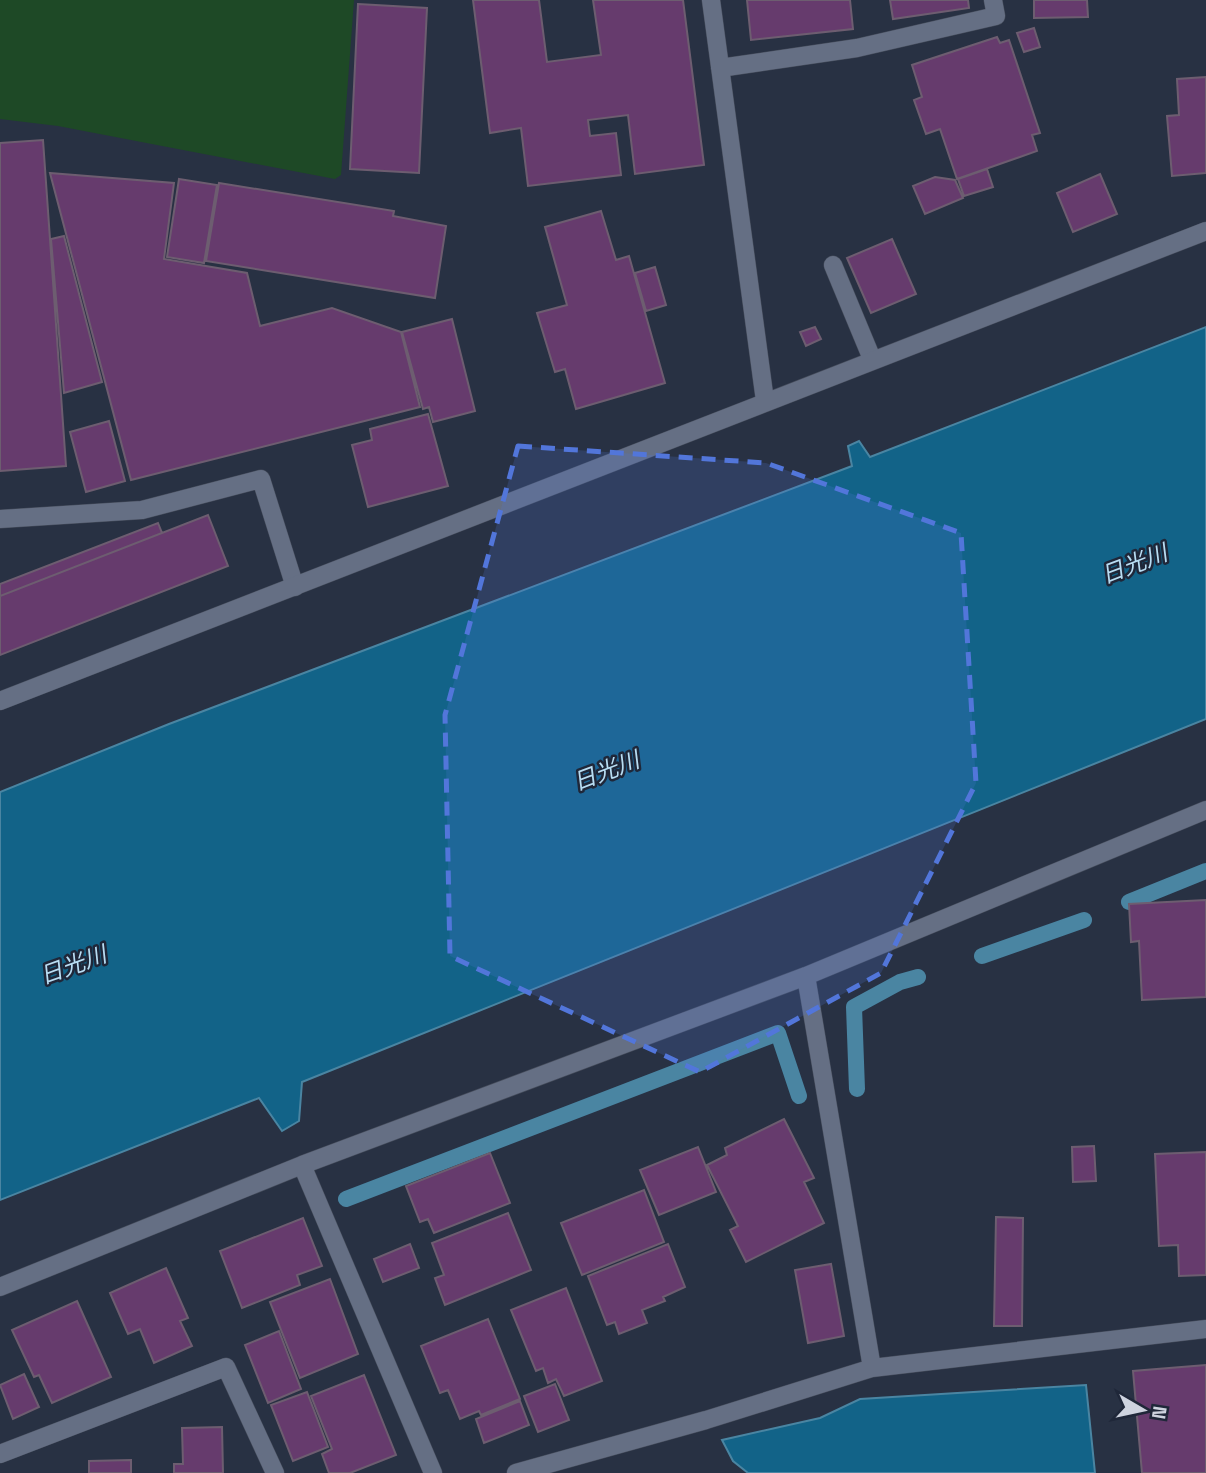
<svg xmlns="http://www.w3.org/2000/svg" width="1206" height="1473" viewBox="0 0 1206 1473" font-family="'Space Grotesk','Noto Sans JP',sans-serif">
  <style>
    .green { fill: #1e4926 }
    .water { fill: #126388; stroke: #4a85a2; stroke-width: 2 }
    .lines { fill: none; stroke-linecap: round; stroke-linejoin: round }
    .stream { stroke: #4a85a2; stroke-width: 16 }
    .building { fill: #663b6d; stroke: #6d5d70; stroke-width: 2 }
    .lane-casing { stroke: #464d5c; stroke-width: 19 }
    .street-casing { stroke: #464d5c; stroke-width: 19 }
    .lane { stroke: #656f84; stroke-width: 18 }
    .street { stroke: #656f84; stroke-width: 18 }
    .marked { fill: #5276da; fill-opacity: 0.2; stroke: #5276da; stroke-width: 5; stroke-dasharray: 14 9; stroke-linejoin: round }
    .labels { text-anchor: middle; stroke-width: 5; stroke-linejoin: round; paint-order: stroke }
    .water-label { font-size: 23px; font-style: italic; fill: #b8ddf3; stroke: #1f2739 }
  </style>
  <rect width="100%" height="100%" fill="#283143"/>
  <path class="green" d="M0 0H354L341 175 335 179 58 126 0 119Z"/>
  <path class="water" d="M1206 327V719L302 1082 299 1121 282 1131 259 1098 0 1200V792L169 724 852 466 848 446 859 441 870 457Z
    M1086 1385 1095 1473H748L733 1461 722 1440 820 1418 860 1399Z"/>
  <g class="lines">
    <path class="stream" d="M1129 902 1206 871
      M982 956 1084 920
      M857 1089 854 1007 900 982 918 977
      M346 1199 778 1033 799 1096"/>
  </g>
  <path class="building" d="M473 0H539L547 62 601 55 593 0H683L704 165 635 174 628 115 588 120 590 136 616 133 621 175 528 186 521 128 490 133Z
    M747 0H850L853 29 751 40Z
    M890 0H968L969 8 893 19Z
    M1034 0H1087L1088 17 1034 18Z
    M358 4 427 8 419 173 350 169Z
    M1034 28 1040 47 1024 52 1017 33Z
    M997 37 1000 43 1009 40 1040 133 1032 135 1037 151 957 179 940 129 926 134 914 100 922 97 912 65Z
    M1206 77V173L1172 176 1167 116 1179 115 1177 79Z
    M43 140 66 466 0 471V143Z
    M987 169 993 187 964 196 958 179Z
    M50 173 174 183 164 259 247 273 260 326 332 308 401 332 420 407 131 480Z
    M1100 174 1117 214 1073 232 1057 193Z
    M935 177 955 180 963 198 925 214 913 186Z
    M179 179 217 185 204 263 167 257Z
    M219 183 394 211 393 216 446 226 435 298 206 261Z
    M601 211 616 260 629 256 665 383 576 409 565 369 555 372 537 313 567 305 545 227Z
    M64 236 102 382 64 393 51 239Z
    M892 239 916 294 871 313 847 258Z
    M655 267 666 305 646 311 635 273Z
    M452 319 475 411 433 422 429 407 423 409 402 332Z
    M815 327 821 339 806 346 800 332Z
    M428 414 448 486 368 507 352 445 372 440 370 429Z
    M109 421 125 481 86 492 70 432Z
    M208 515 228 566 0 655V596Z
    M158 523 162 533 0 596V584Z
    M1206 900V997L1142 1000 1139 941 1131 942 1129 904Z
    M784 1119 814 1178 804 1182 824 1223 746 1262 730 1230 738 1226 707 1165 727 1155 725 1148Z
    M1094 1146 1096 1181 1073 1182 1072 1147Z
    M698 1147 716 1192 659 1215 640 1170Z
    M1206 1152V1275L1179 1276 1178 1245 1159 1246 1155 1154Z
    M490 1153 510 1203 434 1233 428 1219 420 1222 406 1186Z
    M644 1190 664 1242 582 1275 561 1223Z
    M508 1213 531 1270 445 1305 435 1278 444 1275 432 1243Z
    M996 1217 1023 1218 1022 1326H994Z
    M303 1218 322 1266 297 1275 300 1285 242 1308 220 1251Z
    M410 1244 419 1268 383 1282 374 1259Z
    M668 1244 685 1287 663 1297 665 1301 642 1310 647 1323 619 1334 615 1322 607 1325 588 1276Z
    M831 1264 844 1336 808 1343 795 1270Z
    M166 1268 188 1318 180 1321 192 1346 154 1363 140 1329 128 1334 110 1293Z
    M330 1279 358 1354 300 1378 270 1302Z
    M566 1288 602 1381 564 1396 556 1379 548 1383 543 1368 536 1371 511 1310Z
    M77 1301 111 1377 52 1403 39 1375 34 1377 12 1330Z
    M488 1319 520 1399 481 1415 479 1411 460 1419 448 1390 440 1393 421 1346Z
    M279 1331 301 1389 268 1403 245 1345Z
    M1206 1365V1473H1142L1133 1371Z
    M24 1374 39 1407 13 1419 0 1385Z
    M364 1375 396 1455 350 1473H329L322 1454 332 1449 311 1396Z
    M555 1384 569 1420 538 1432 524 1396Z
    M307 1392 328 1447 293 1461 271 1405Z
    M520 1401 529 1425 484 1443 476 1419Z
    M222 1427 223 1473H174V1464H183L182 1428Z
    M131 1460V1473H89V1461Z"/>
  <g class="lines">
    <g class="lane-casing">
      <path id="lane" d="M833 265 872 359
        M0 519 142 510 261 479 295 587"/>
    </g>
    <g class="street-casing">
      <path id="street" d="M711 0 765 401
        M720 68 857 48 996 16 993 0
        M0 701 1206 231
        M806 976 872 1368
        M302 1165 433 1473
        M0 1287 302 1165 806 976 1206 810
        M0 1454 226 1367 275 1473
        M516 1473 706 1420 872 1368 1206 1329"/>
    </g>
    <use href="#lane" class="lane"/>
    <use href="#street" class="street"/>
  </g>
  <path class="marked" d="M518 446 766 463 961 533 976 783 881 973 700 1072 450 956 445 715Z"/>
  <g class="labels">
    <g class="water-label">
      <text transform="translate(1134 564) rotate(-21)" y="8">日光川</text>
      <text transform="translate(606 771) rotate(-21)" y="8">日光川</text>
      <text transform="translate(73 965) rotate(-20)" y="8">日光川</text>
    </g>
  </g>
  <g transform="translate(1143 1410) rotate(99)" stroke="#1f2739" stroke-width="5" paint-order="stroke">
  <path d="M0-5L12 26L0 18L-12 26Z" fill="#ced3df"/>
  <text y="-10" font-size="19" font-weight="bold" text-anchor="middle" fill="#ced3df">N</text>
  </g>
</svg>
